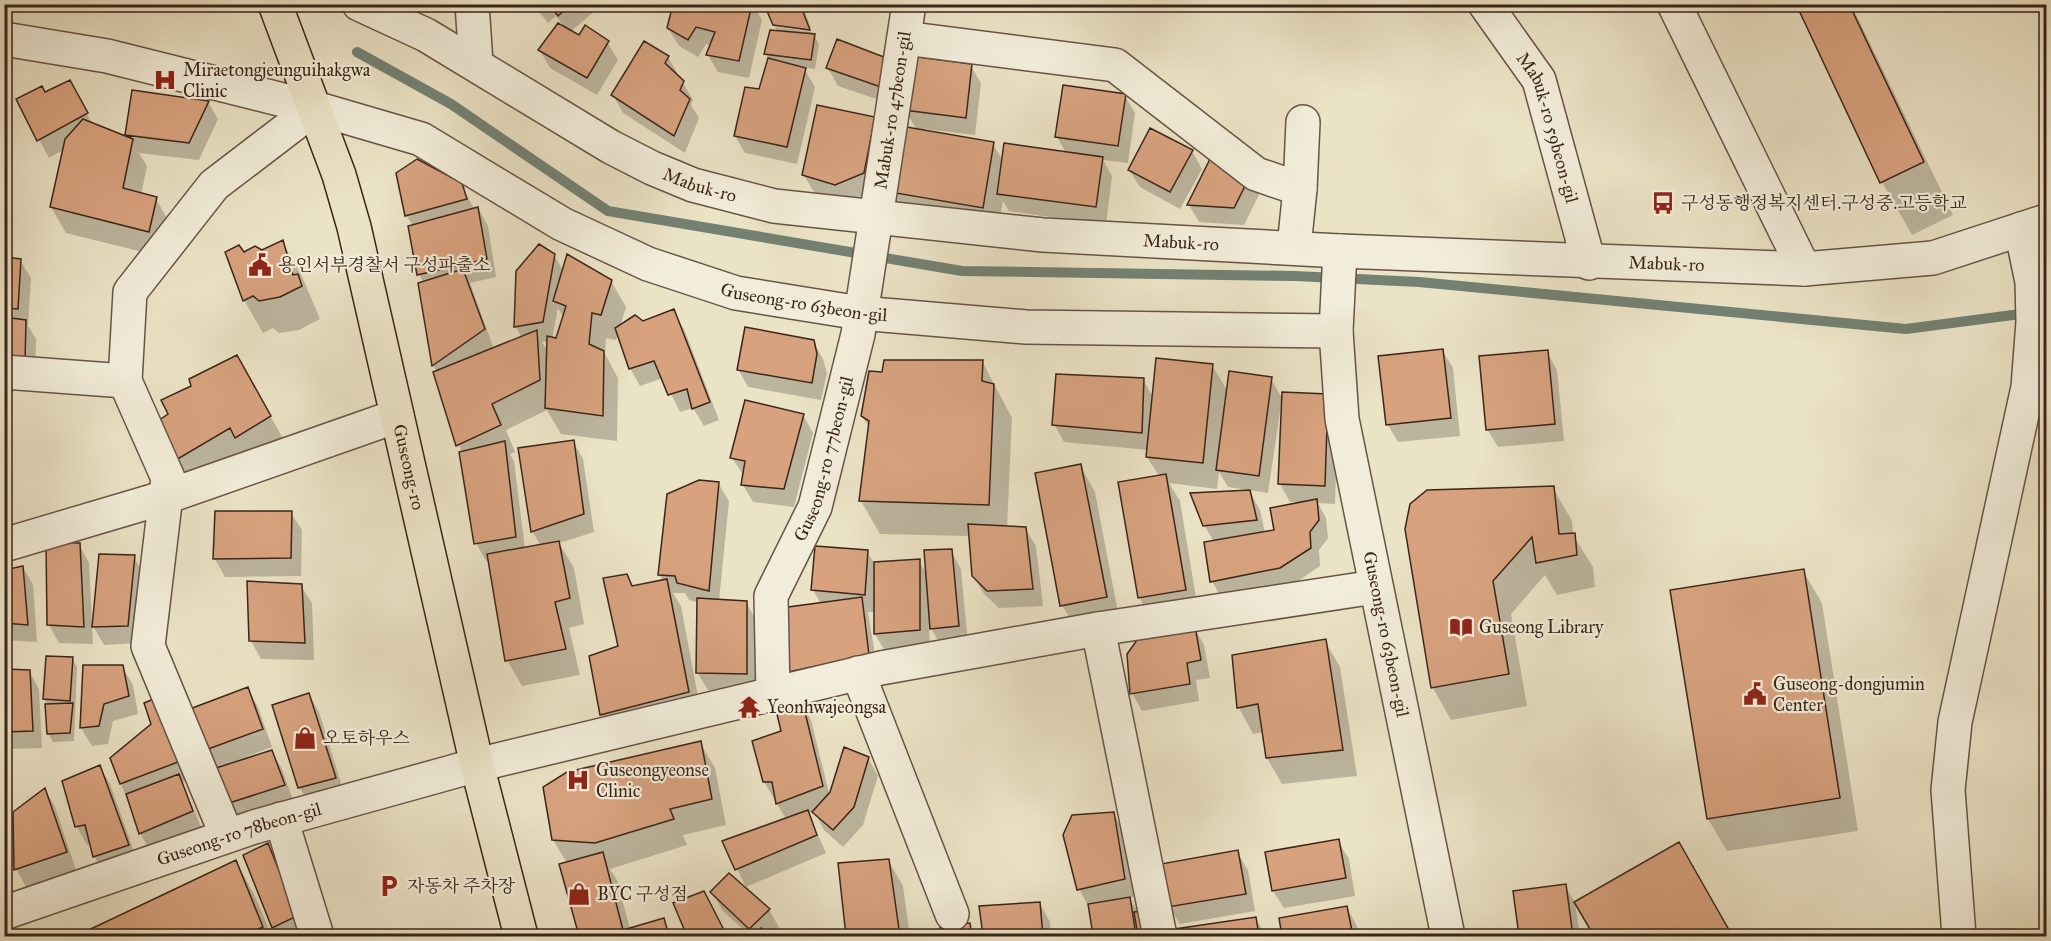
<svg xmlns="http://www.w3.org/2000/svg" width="2051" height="941" viewBox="0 0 2051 941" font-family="'IM FELL Great Primer','Noto Serif KR',serif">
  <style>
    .shadow { fill: #0003; fill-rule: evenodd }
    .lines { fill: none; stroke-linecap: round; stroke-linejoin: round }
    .stream { stroke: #738173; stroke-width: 10 }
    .building { fill: #d8a27f; stroke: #3b2519; stroke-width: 1.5 }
    .minor-casing { stroke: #675444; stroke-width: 36 }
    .major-casing { stroke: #3b2519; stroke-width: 36 }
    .minor { stroke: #f2edda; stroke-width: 33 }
    .major { stroke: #ebe3c6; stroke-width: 33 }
    .labels { text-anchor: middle; stroke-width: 4.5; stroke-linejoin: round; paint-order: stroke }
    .poi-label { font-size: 18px; fill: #3b2519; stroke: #f2edda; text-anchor: start }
    .street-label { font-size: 18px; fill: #3b2519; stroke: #f2edda }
  </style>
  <rect width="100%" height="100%" fill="#ebe3c6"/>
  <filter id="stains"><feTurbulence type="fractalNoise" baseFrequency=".00333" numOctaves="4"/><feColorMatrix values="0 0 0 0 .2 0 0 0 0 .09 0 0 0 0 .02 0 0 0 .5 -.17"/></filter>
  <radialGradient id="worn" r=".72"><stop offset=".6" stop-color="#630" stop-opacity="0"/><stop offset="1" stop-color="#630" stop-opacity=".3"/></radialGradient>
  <path class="shadow" d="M405 4H423L418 12Z
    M533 4H603L570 32 579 37 607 42 618 60 597 95 550 68 540 51 567 30 556 16 548 23Z
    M642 4H663L645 11Z
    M675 4H753L762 20 749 78 718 72 708 55 712 46 706 44 698 57 679 46 668 28Z
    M757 4H802L811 28 774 24 766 6 760 9Z
    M841 4H896V9Z
    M1798 4H1851L1953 215 1912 235 1882 182Z
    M775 27 812 32 819 44 815 69 803 67 815 87 797 164 745 153 735 136 760 91 769 59 766 54 778 32Z
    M668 57 693 100 691 105 699 118 685 153 623 113 613 95Z
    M971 66 981 83 975 135 925 129 924 132 993 144 1003 161 1066 153 1057 137 1125 96 1135 113 1128 163 1103 160 1112 176 1106 225 1009 211 1003 201 997 233 901 217 886 191 917 130 905 110Z
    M828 68 899 78 891 104 838 86Z
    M69 82 93 125 129 139 126 135 208 102 218 119 199 160 139 153 147 166 141 195 156 199 171 225 163 257 66 233 51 207 65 149 49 158 18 100 45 94Z
    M874 118V191L846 203 814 192 803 174Z
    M1192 151 1202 169 1180 209 1140 187 1129 170Z
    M1249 178 1259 195 1244 225 1199 222 1189 205Z
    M461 184 474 209 478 208 488 226 496 277 470 283 494 349 522 338 516 327 518 271 554 255 563 271 611 281 626 307 620 327 643 323 673 311 684 329 719 420 704 426 693 408 680 412 663 378 640 386 630 368 618 333 616 340 606 338 605 354 618 378 617 441 561 434 547 410 506 430 515 452 510 454 514 461 525 549 541 546 532 531 573 441 583 459 594 532 559 543 574 568 584 624 569 628 580 675 522 686 507 660 489 560 486 561 476 543 462 453 435 373 437 372 433 365 419 284 424 283 419 274 413 226 406 215ZM558 308 564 318 557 340 552 339ZM548 341V352L542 342Z
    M282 242 301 274 320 319 299 330 279 333 273 328 263 333 244 300V254L262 252Z
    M4 259 20 260 31 278 28 326 36 339 35 380 4 377Z
    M813 341 823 359 827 373 821 400 748 387 738 369Z
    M1442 350 1453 368 1460 436 1398 442 1388 425Z
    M1547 352 1557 370 1564 441 1498 447 1487 429Z
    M237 357 285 442 192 485 177 460 170 415 192 387Z
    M982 361 1012 418 1007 527 1025 528 1036 546 1043 606 999 608 984 594 973 575 970 536 880 534 861 501 870 429 862 416 883 373Z
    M1212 365 1228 392 1271 379 1282 398 1268 493 1249 490 1260 510 1265 533 1276 531 1302 502H1290L1280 484 1338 413 1335 504 1318 503 1326 518 1328 538 1319 550 1320 566 1291 586 1222 599 1212 581 1214 542 1204 525 1247 490 1228 487 1219 472 1217 489 1169 483 1180 501 1199 616 1154 623 1139 597 1159 476 1147 457 1148 450 1064 442 1054 424 1143 379 1153 397Z
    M803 415 813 433 794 507 753 502 743 485 744 476 732 458Z
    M1080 466 1095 492 1120 623 1077 631 1062 605Z
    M718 483 729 501 719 601 746 602 756 620 757 691 708 690 697 672 699 603 689 600 685 593H673L681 606 702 718 616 741 601 715 591 657 620 647 626 576 633 587 663 581 660 575Z
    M1553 488 1572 521 1573 535 1593 567 1595 587 1557 595 1545 575 1511 614 1527 706 1451 720 1433 688 1407 529Z
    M291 513 302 530 301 576 225 577 215 559Z
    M79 545 89 563 93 644 59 643 49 625Z
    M951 551 961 569 968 644 942 647 929 625 930 647 885 651 873 631 875 612H868L878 672 799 689 789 671 821 604 813 590 867 552 874 563 919 561 928 576Z
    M134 557 144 575 137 643 104 645 92 624Z
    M23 567 33 585 37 642 4 640V572Z
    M1803 571 1822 603 1858 831 1727 851 1708 819Z
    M301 586 312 603 314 660 261 659 251 641Z
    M1194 627 1204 645 1210 678 1196 680 1199 701 1142 711 1132 693Z
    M1325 641 1340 667 1357 776 1282 784 1267 758 1264 732 1253 734 1239 708 1233 656Z
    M72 658 77 667 74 741 53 742 48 733V705L44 699Z
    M84 666 122 667 133 685 138 714 113 721 108 744 92 746 81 728Z
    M4 670 29 671 39 689 42 748 11 749V768L4 767Z
    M248 689 258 707 272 747 230 763 231 765 272 752 282 769 294 803 235 822 202 752Z
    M309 694 319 712 345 796 310 805 300 788 274 706Z
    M801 702 811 720 830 797 868 758 878 776 863 825 843 847 824 830 814 811 808 813 826 853 746 887 724 842 786 819 764 782 783 732Z
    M152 725 195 777 182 782 202 829 150 851 140 833 111 758Z
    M700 743 715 768 726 825 683 835 687 845 610 869 617 880 630 929 664 920 673 936H580L560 865 567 863 553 840Z
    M100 767 110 784 138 863 105 874 94 856 91 843 87 845 77 827 63 782Z
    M45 790 55 807 76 870 26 887 16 869Z
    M1113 813 1124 831 1134 897 1129 898 1154 936H1096L1089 907 1079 889Z
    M1338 841 1349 859 1355 896 1284 908 1273 891Z
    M1678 844 1731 936H1596L1576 902Z
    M267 845 277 862 301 936H279L273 927Z
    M1237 852 1248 870 1255 911 1180 924 1169 907Z
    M888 860 903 886 910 936H847L839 864Z
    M236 862 254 894 272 936H79Z
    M1565 885 1575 903 1580 936H1521L1515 892Z
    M712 892 769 910 779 927 770 936H750L722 910Z
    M675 904 714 910 727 936H689Z
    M1040 904 1050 922 1051 936H985L981 907Z
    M1347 908 1357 926 1359 936H1284L1281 919Z
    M1256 919 1266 936H1178L1177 930Z
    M969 925 975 936H943L942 928Z"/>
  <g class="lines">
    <path class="stream" d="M357 52 451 104 608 211 962 271 1295 276 1419 282 1906 329 2028 313"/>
  </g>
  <path class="building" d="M549 4H571L558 16Z
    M673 4H752L739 61 706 55 715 32 696 27 688 40 667 28Z
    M764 4H800L810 30 773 25Z
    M1796 4H1849L1924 162 1880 183Z
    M558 23 579 35 585 25 609 41 587 78 538 50Z
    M770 30 815 34 811 60 764 54Z
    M837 39 889 59 881 87 826 68Z
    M644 41 669 56 665 63 684 81 680 90 690 99 674 136 611 95Z
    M910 56 972 64 966 118 904 110Z
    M768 58 806 68 787 147 734 136 745 87 759 89Z
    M70 80 88 113 37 141 16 99 42 86 45 92Z
    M1063 85 1126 94 1118 146 1055 137Z
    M132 90 209 101 189 143 125 135Z
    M817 105 875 117 864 173 835 185 802 175Z
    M83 119 133 139 123 188 157 197 149 232 50 207 65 139Z
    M895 125 994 142 983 208 884 191Z
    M1150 128 1193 150 1170 192 1128 170Z
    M1004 143 1103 157 1096 207 997 194Z
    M1211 157 1250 176 1234 208 1187 205Z
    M417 159 462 183 467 199 405 216 396 173Z
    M478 207 487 259 417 275 408 226Z
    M283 240 293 275 298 274 302 286 280 297 259 301 253 296 243 301 225 252 239 245 244 252 255 246 262 250Z
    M539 244 555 254 543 322 514 327 516 271Z
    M567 254 612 280 601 315 592 313 589 344 604 351 603 416 545 408 547 336 556 338 566 306 553 301Z
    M4 257 21 259 18 309 4 308Z
    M463 269 485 329 432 366 418 283Z
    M674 309 710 402 692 409 687 389 668 395 654 361 629 369 615 328 635 315 643 321Z
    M4 317 26 320 25 362 4 361Z
    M745 327 814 340 817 354 812 383 737 370Z
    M537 330 540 380 492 404 501 425 456 446 433 372Z
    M1443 349 1451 418 1386 425 1378 356Z
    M1548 350 1555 424 1486 430 1479 356Z
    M237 355 271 416 235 438 230 428 176 460 155 423 168 414 161 400 191 386 189 379Z
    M1156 358 1213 364 1203 463 1146 457Z
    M884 360H983L982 381 994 384 989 505 859 501 869 421 861 416 869 371 882 372Z
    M1229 371 1272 377 1259 476 1216 470Z
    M1056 374 1144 378 1142 433 1052 425Z
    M1282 392 1328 394 1325 486 1278 484Z
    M745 400 804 414 784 489 741 485 745 461 730 458Z
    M574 440 584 514 531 532 518 448Z
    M505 441 516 537 474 544 459 452Z
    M1081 464 1107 597 1060 606 1035 473Z
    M1166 474 1186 590 1138 598 1118 482Z
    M699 480 719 482 709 591 677 583 675 576 658 575 667 494Z
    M1554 486 1559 534 1575 533 1577 555 1536 563 1532 537 1493 581 1509 674 1431 688 1405 529 1410 504 1427 490Z
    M1250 490 1257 520 1203 526 1190 493Z
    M1317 499 1319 520 1310 532 1311 548 1280 568 1210 582 1204 542 1274 530 1270 508Z
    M215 511H292L291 558 213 559Z
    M968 524 1026 527 1033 589 987 591 972 576Z
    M559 541 570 598 555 602 566 649 505 661 487 554Z
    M46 542 80 543 84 627 47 625Z
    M815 546 868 550 865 595 811 590Z
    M952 549 959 626 930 629 924 550Z
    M99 554 135 555 128 626 92 627Z
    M920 559V630L874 634V562Z
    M23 566 28 625 4 623V570Z
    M1804 569 1840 798 1707 819 1670 590Z
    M627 574 632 586 667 579 689 692 600 715 589 656 618 646 603 578Z
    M247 581 302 584 305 643 249 641Z
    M862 597 869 655 788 672 781 608Z
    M697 598 747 601V674L696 673Z
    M1195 626 1201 660 1187 663 1190 684 1130 694 1127 654 1140 636Z
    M1326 639 1343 750 1266 758 1258 704 1237 708 1232 655Z
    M46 656 73 657 70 701 43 699Z
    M83 665H123L129 696 104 704 99 726 80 728Z
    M4 669 30 670 33 731 4 732Z
    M248 687 263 729 200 752 187 710Z
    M309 693 336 778 298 788 272 705Z
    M163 695 186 759 120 784 110 758 151 724 144 703Z
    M802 700 823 786 776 804 772 782H763L752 741 781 731 775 706Z
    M73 703 70 733 47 734 45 704Z
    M701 741 712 799 670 809 674 819 595 843 552 840 543 787 567 772Z
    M844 747 869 757 854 807 833 830 812 812 830 792Z
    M272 750 285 785 223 805 213 769Z
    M100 765 129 845 93 857 85 825 75 827 62 781Z
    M179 774 193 811 139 834 126 794Z
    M45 788 67 852 14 870 13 812Z
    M808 810 817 835 735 870 722 841Z
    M1114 812 1125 879 1077 890 1063 835 1072 815Z
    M1339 839 1346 878 1272 891 1265 852Z
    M1679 842 1729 930 1718 936H1594L1574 902Z
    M268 843 297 916 272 928 243 855Z
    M1238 850 1246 894 1168 907 1161 864Z
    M603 852 623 930 664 918 669 936H579L559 864Z
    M889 859 900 936H846L838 863Z
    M236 860 263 927 242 936H76Z
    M729 873 770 909 749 929 710 892Z
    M1566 884 1573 936H1519L1513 891Z
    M704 891 727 936H687L673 903Z
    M1130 897 1136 936 1093 935 1088 904Z
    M1040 902 1043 936H983L979 906Z
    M1347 906 1353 936H1282L1279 918Z
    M1144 911 1146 936H1138L1134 912Z
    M1256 917 1259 936H1176L1175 929Z
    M970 923 972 936H942L940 927Z
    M761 928 768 936H751Z"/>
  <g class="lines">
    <g class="minor-casing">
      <g id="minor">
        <path id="s1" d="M359 4 426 35 611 147 652 168 693 185 774 206 1043 235 1340 251 1804 269 1933 258 2046 221"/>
        <path d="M472 4 476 63"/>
        <path id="s2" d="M1485 4 1539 80 1589 263"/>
        <path d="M1674 4 1804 269"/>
        <path d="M904 38 1115 65 1256 174 1300 189 1294 247"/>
        <path id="s3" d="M4 39 107 56 315 108 421 139 562 224 648 264 736 293 860 313 1026 327 1336 331"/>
        <path d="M1300 189 1303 122"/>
        <path id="s4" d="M1340 251 1336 331 1342 419 1448 936"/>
        <path d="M4 372 125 381"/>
        <path d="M4 545 166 497 397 416"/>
        <path d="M1098 629 1160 936"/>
        <path d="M858 673 952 914"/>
        <path id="s5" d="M773 694 771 596 815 507 858 334 909 4"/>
        <path d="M281 819 317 936"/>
        <path d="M227 836 148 646 168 478 125 381 130 292 214 185 315 108"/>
        <path id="s6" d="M4 913 254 827 477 765 881 668 1098 629 1375 587"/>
        <path d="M1959 936 1948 790 1955 722 2028 387 2033 322 2032 282 2021 229"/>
      </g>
    </g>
    <g class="major-casing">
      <g id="major">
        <path id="s7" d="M275 4 339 175 354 227 477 765 521 936"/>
      </g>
    </g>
    <use href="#minor" class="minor"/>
    <use href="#major" class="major"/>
  </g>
  <defs>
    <g id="hospital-bare" transform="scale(1.8)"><path d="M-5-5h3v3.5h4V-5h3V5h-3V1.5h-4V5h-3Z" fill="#8f2418" stroke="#f2edda" stroke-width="2.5" paint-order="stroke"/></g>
    <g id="bus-bare" transform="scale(1.8)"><path d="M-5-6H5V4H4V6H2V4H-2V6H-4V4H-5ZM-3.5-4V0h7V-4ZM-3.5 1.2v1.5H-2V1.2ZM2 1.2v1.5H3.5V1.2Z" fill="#8f2418" stroke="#f2edda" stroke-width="2.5" paint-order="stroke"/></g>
    <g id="civic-bare" transform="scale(1.8)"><path d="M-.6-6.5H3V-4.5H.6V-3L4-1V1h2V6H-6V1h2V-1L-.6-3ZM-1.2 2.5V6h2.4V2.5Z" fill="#8f2418" stroke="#f2edda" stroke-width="2.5" paint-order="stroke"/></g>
    <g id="library-bare" transform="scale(1.8)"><path d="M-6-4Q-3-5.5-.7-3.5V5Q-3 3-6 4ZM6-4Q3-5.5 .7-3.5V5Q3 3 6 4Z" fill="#8f2418" stroke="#f2edda" stroke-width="2.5" paint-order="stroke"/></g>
    <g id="temple-bare" transform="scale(1.8)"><path d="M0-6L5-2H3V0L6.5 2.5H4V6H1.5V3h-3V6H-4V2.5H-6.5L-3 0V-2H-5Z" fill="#8f2418" stroke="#f2edda" stroke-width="2.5" paint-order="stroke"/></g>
    <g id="shop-bare" transform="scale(1.8)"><path d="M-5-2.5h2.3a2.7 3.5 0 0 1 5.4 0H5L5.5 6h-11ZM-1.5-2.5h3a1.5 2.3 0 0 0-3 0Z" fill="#8f2418" stroke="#f2edda" stroke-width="2.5" paint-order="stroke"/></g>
    <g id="parking-bare" transform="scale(1.8)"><path d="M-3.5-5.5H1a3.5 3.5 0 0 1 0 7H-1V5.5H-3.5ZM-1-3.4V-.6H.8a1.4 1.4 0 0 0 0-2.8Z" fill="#8f2418" stroke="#f2edda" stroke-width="2.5" paint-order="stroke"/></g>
  </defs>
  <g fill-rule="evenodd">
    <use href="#hospital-bare" x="165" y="80"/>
    <use href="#bus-bare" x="1663" y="203"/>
    <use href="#civic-bare" x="260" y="265"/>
    <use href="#library-bare" x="1461" y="627"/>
    <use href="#civic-bare" x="1755" y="694"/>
    <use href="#temple-bare" x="749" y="707"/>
    <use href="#shop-bare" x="305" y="738"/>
    <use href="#hospital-bare" x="578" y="780"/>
    <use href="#parking-bare" x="389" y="886"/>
    <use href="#shop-bare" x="579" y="894"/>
  </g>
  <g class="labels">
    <g class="poi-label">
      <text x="183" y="76">Miraetongjeunguihakgwa<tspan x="183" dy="21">Clinic</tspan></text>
      <text x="1681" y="209">구성동행정복지센터.구성중.고등학교</text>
      <text x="278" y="271">용인서부경찰서 구성파출소</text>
      <text x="1479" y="633">Guseong Library</text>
      <text x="1773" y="690">Guseong-dongjumin<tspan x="1773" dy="21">Center</tspan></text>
      <text x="767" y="713">Yeonhwajeongsa</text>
      <text x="323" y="744">오토하우스</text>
      <text x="596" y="776">Guseongyeonse<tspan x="596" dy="21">Clinic</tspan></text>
      <text x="407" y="892">자동차 주차장</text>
      <text x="597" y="900">BYC 구성점</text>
    </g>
    <g class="street-label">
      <text dy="6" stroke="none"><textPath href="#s5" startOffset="602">Mabuk-ro 47beon-gil</textPath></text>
      <text dy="6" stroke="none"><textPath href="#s2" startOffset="141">Mabuk-ro 59beon-gil</textPath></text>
      <text dy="6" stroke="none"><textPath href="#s1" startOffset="387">Mabuk-ro</textPath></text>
      <text dy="6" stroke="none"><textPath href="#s1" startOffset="873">Mabuk-ro</textPath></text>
      <text dy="6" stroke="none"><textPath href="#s1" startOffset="1359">Mabuk-ro</textPath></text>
      <text dy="6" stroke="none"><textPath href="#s3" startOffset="850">Guseong-ro 63beon-gil</textPath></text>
      <text dy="6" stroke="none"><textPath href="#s5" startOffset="246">Guseong-ro 77beon-gil</textPath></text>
      <text dy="6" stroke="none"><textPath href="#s7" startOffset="483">Guseong-ro</textPath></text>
      <text dy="6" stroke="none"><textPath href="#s4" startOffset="388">Guseong-ro 63beon-gil</textPath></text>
      <text dy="6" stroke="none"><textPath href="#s6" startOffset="248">Guseong-ro 78beon-gil</textPath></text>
    </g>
  </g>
  <rect width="2051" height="941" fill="none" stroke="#ebe3c6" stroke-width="24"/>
  <rect x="6" y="6" width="2039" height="929" fill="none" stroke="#3b2519" stroke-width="3"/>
  <rect x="12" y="12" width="2027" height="917" fill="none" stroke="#3b2519" stroke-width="1.5"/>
  <rect width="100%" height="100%" filter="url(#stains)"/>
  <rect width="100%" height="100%" fill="url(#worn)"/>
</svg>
